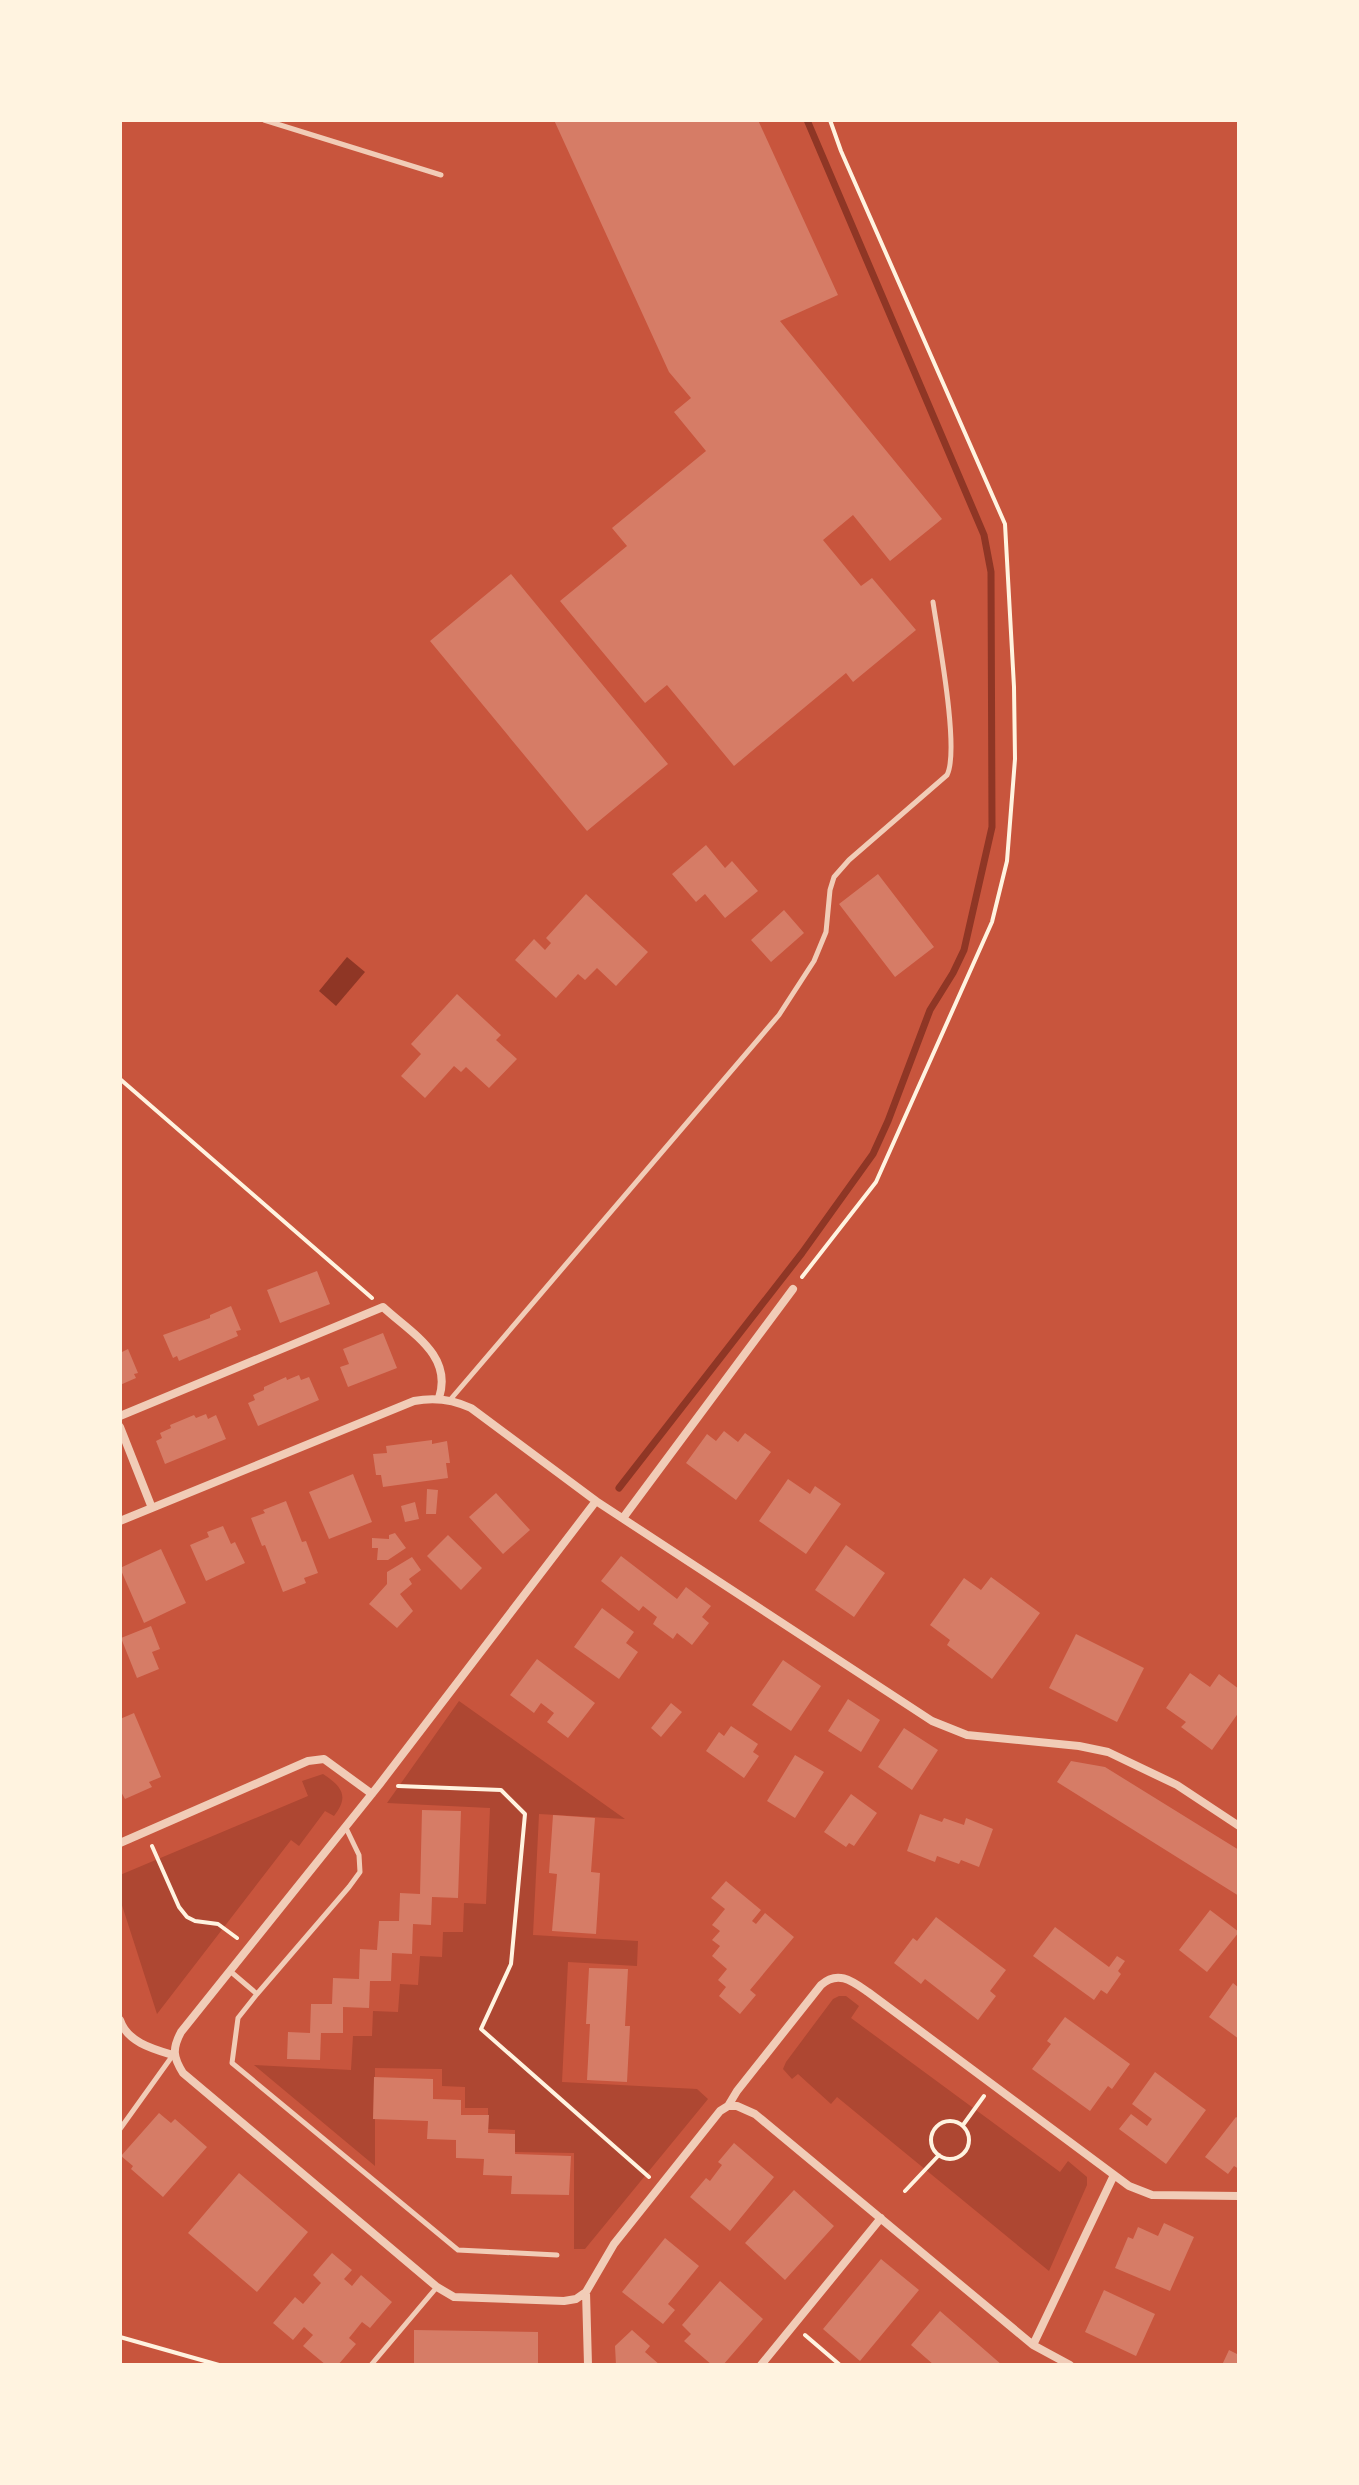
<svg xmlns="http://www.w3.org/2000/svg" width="1359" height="2485" viewBox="0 0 1359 2485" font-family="'Golos Text',sans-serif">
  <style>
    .green { fill: #ae4732 }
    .water { fill: #8f3625 }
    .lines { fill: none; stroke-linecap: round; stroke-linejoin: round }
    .stream { stroke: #8f3625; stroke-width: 7 }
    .building { fill: #d67c66 }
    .path { stroke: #fff3e0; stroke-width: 4 }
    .service { stroke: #f1ccb7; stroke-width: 5 }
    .minor { stroke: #f1ccb7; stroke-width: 8 }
  </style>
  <rect width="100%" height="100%" fill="#c8553d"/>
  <path class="green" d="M459 1701 625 1819 539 1814 533 1935 638 1941 637 1966 568 1962 562 2082 697 2089 708 2099 585 2249H574V2153L515 2152V2130L488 2129V2108H465V2087L442 2086V2069L375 2068V2166L254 2065 351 2070 353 2036H372L373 2011 398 2012 400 1984 418 1985 420 1956 442 1957 443 1932H463L464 1903 486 1904 490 1808 387 1803Z
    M323 1774C343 1787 349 1797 334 1816L325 1811 299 1846 291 1840 157 2014 120 1899V1875L308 1796 302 1781Z
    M839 1996H846L859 2006 851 2018 1060 2172 1068 2161 1087 2177V2185L1049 2271 837 2097 831 2104 798 2074 792 2079 783 2069 786 2062 833 1999Z"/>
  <path class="water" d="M347 957 365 972 336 1006 319 991Z"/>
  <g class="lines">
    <path class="stream" d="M619 1488 802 1253 873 1154 888 1121 930 1010 953 973 964 950 992 827 991 572 984 535 807 120"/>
  </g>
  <path class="building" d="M554 120H758L838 295 780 321 942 519 890 561 853 515 823 540 861 586 872 578 916 630 853 682 846 673 734 766 667 685 645 703 560 601 627 546 612 528 706 451 674 412 691 398 669 372Z
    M511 574 668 764 587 831 430 641Z
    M706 845 725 868 732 861 758 891 725 918 705 894 696 902 672 874Z
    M878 874 934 947 895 977 839 904Z
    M586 894 648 952 616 986 597 968 585 980 578 974 556 998 515 960 534 939 545 950 551 943 546 938Z
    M784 910 804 933 771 962 751 940Z
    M457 994 501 1035 496 1040 517 1059 489 1088 466 1067 461 1072 454 1066 425 1098 401 1076 421 1054 411 1044Z
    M317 1271 330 1304 280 1323 267 1290Z
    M231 1306 241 1330 236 1331 238 1336 179 1361 177 1356 173 1358 163 1335 210 1318V1315Z
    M383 1333 397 1368 348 1387 340 1367 349 1364 343 1349Z
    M128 1349 138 1373 134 1374 136 1378 120 1385V1353Z
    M299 1375 301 1380 309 1377 319 1400 258 1426 248 1403 255 1400 253 1395 264 1390V1387L286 1377 287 1380Z
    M206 1414 208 1419 216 1415 226 1439 165 1464 156 1441 162 1438 160 1433 171 1428 170 1425 194 1415 196 1418Z
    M724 1431 738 1442 745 1433 771 1452 736 1500 686 1463 707 1434 716 1441Z
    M432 1440V1444L447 1441 450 1463H446L448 1478 383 1487 381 1475H376L373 1454 387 1453 386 1446Z
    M353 1474 372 1522 329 1539 309 1492Z
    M788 1479 810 1494 815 1486 841 1504 806 1554 759 1521Z
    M427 1489 438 1490 436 1514H426Z
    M496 1493 530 1530 503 1554 469 1517Z
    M286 1501 302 1542 306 1541 318 1573 304 1578 306 1583 283 1592 265 1545 262 1546 251 1518 265 1513 263 1510Z
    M415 1502 419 1519 405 1522 401 1506Z
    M223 1526 231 1544 235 1542 245 1563 206 1581 190 1545 209 1537 207 1532Z
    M395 1533 406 1548 388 1560H377L378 1548H372V1538L389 1539V1535Z
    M448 1535 482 1568 461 1590 427 1556Z
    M846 1545 885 1573 854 1617 815 1590Z
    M161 1549 186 1603 144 1623 120 1568Z
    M621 1556 677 1599 686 1587 711 1606 702 1617 709 1623 692 1645 677 1633 673 1639 653 1624 657 1617 643 1606 639 1611 601 1581Z
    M412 1557 421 1570 409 1579 412 1584 400 1594 413 1611 397 1628 369 1604 387 1584V1572Z
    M991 1577 1040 1613 992 1679 947 1645 950 1640 930 1625 964 1578 981 1590Z
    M602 1608 634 1632 626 1643 638 1652 619 1679 574 1647Z
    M151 1626 160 1649 152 1652 159 1669 137 1678 121 1638Z
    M1076 1634 1144 1668 1117 1722 1049 1688Z
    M537 1659 595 1703 568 1738 547 1722 554 1713 541 1703 534 1713 510 1695Z
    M783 1660 821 1686 791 1731 752 1705Z
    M1190 1673 1210 1687 1219 1674 1239 1689V1712L1212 1750 1181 1727 1186 1722 1166 1708Z
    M848 1699 880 1720 861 1752 828 1731Z
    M671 1703 682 1712 661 1737 651 1728Z
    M134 1713 161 1777 149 1782 152 1787 125 1799 120 1790V1719Z
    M731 1726 758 1744 753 1752 759 1756 744 1778 706 1751 719 1732 724 1736Z
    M904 1728 938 1750 912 1790 878 1767Z
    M795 1755 824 1772 795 1818 767 1801Z
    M1071 1761 1105 1767 1239 1850V1896L1057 1782Z
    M851 1794 877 1813 854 1846 849 1843 846 1847 824 1832Z
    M422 1810 461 1811 458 1898 432 1897 431 1925 413 1924 412 1954 392 1953 391 1981H370L369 2008 343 2007V2033H321L320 2060 287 2059 288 2032 310 2033 311 2004H332L333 1978 359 1979 360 1949 377 1950 379 1921H399L400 1893 420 1894Z
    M920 1814 942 1822 944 1818 964 1825 966 1818 993 1829 979 1867 961 1860 959 1864 937 1856 935 1862 907 1851Z
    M553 1815 595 1818 591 1872 600 1873 596 1934 552 1931 557 1874 549 1873Z
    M726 1881 761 1910 752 1921 756 1924 765 1913 794 1937 750 1990 756 1995 740 2014 719 1996 726 1987 718 1980 727 1969 712 1956 720 1946 712 1940 720 1931 712 1925 725 1909 711 1898Z
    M1210 1910 1239 1932 1207 1972 1179 1950Z
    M936 1917 1006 1970 990 1991 996 1996 978 2020 925 1979 921 1984 894 1963 913 1938 917 1941Z
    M1055 1927 1109 1967 1117 1956 1125 1961 1118 1971 1121 1974 1107 1994 1101 1990 1094 2000 1033 1956Z
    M589 1968 628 1969 625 2026H630L627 2082 587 2080 590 2024H586Z
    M1233 1983 1239 1988V2039L1209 2017Z
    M1065 2017 1130 2064 1112 2089 1108 2086 1090 2111 1032 2069 1051 2044 1047 2041Z
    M1155 2072 1206 2110 1166 2164 1119 2129 1131 2114 1147 2126 1152 2119 1132 2104Z
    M374 2077 433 2079V2099L461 2100V2115H489L488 2133 515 2134V2154L571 2156 569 2195 511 2194 512 2176 483 2175 484 2159 456 2158V2140L427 2139 428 2121 373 2119Z
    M159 2113 171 2123 175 2119 207 2147 163 2197 131 2169 133 2166 121 2156Z
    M1236 2117 1239 2119V2169L1234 2166 1228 2174 1205 2157Z
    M734 2143 774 2177 730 2231 690 2197 706 2178 710 2181 722 2165 718 2162Z
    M239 2173 308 2232 257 2292 188 2233Z
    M794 2190 834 2226 785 2280 745 2243Z
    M1164 2223 1194 2237 1170 2291 1115 2268 1128 2237 1133 2239 1138 2227 1158 2236Z
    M665 2238 699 2266 668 2304 675 2310 663 2324 622 2292Z
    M332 2253 352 2270 344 2279 352 2286 361 2275 392 2302 370 2328 362 2322 349 2338 356 2344 338 2365H326L303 2346 313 2335 304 2327 293 2340 273 2323 295 2297 303 2304 321 2283 313 2275Z
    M881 2259 919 2290 860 2361 823 2329Z
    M720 2281 763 2319 723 2365H712L684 2341 691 2334 682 2325Z
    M1104 2290 1155 2314 1136 2356 1085 2332Z
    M940 2311 1002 2365H934L911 2345Z
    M414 2330 538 2332V2365H414Z
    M632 2330 650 2346 645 2352 660 2365H616L615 2346Z
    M1229 2350 1239 2355V2365H1222Z"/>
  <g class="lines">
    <path class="path" d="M120 1079 372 1298
      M802 1277 876 1182 992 922 1007 861 1015 759 1014 687 1005 524 841 151 830 120
      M398 1786 501 1790 525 1814 511 1964 481 2029 649 2177
      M152 1846 179 1907 187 1917 195 1921 218 1924 237 1938
      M931 2140a19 19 0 1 1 38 0a19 19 0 1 1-38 0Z
      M963 2125 984 2096
      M905 2191 939 2155
      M805 2335 840 2365
      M120 2337 219 2365"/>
    <path class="service" d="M264 120 441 175
      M450 1400 779 1015 814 961 826 932 830 890 834 877 849 860 947 775C960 750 938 636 933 602
      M230 1971 257 1994 349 1887 360 1872 359 1855 346 1828
      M257 1994 238 2018 232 2063 458 2250 557 2255
      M120 2129 173 2055
      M371 2365 437 2287"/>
    <path class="minor" d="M120 1416 383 1307C411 1333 453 1355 439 1398
      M120 1427 152 1508
      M596 1501 379 1785 181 2032C172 2049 173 2057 183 2073L437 2287 454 2297 564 2301 576 2299 586 2292 614 2244 720 2111 728 2106 737 2091 821 1985C838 1970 852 1981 868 1992L1129 2186 1152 2195 1239 2196
      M623 1518 793 1289
      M120 1521 414 1401C434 1397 452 1399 471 1408L596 1501 932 1721 967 1735 1079 1746 1108 1752 1177 1785 1239 1826
      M120 1843 308 1761 324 1759 372 1794
      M120 2020C127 2042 153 2049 173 2055
      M728 2106H737L755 2114 1033 2345 1070 2365
      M586 2292 588 2365
      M1033 2345 1114 2175
      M761 2365 881 2218"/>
  </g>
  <rect width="1359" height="2485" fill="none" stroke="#fff3e0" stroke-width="244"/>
</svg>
